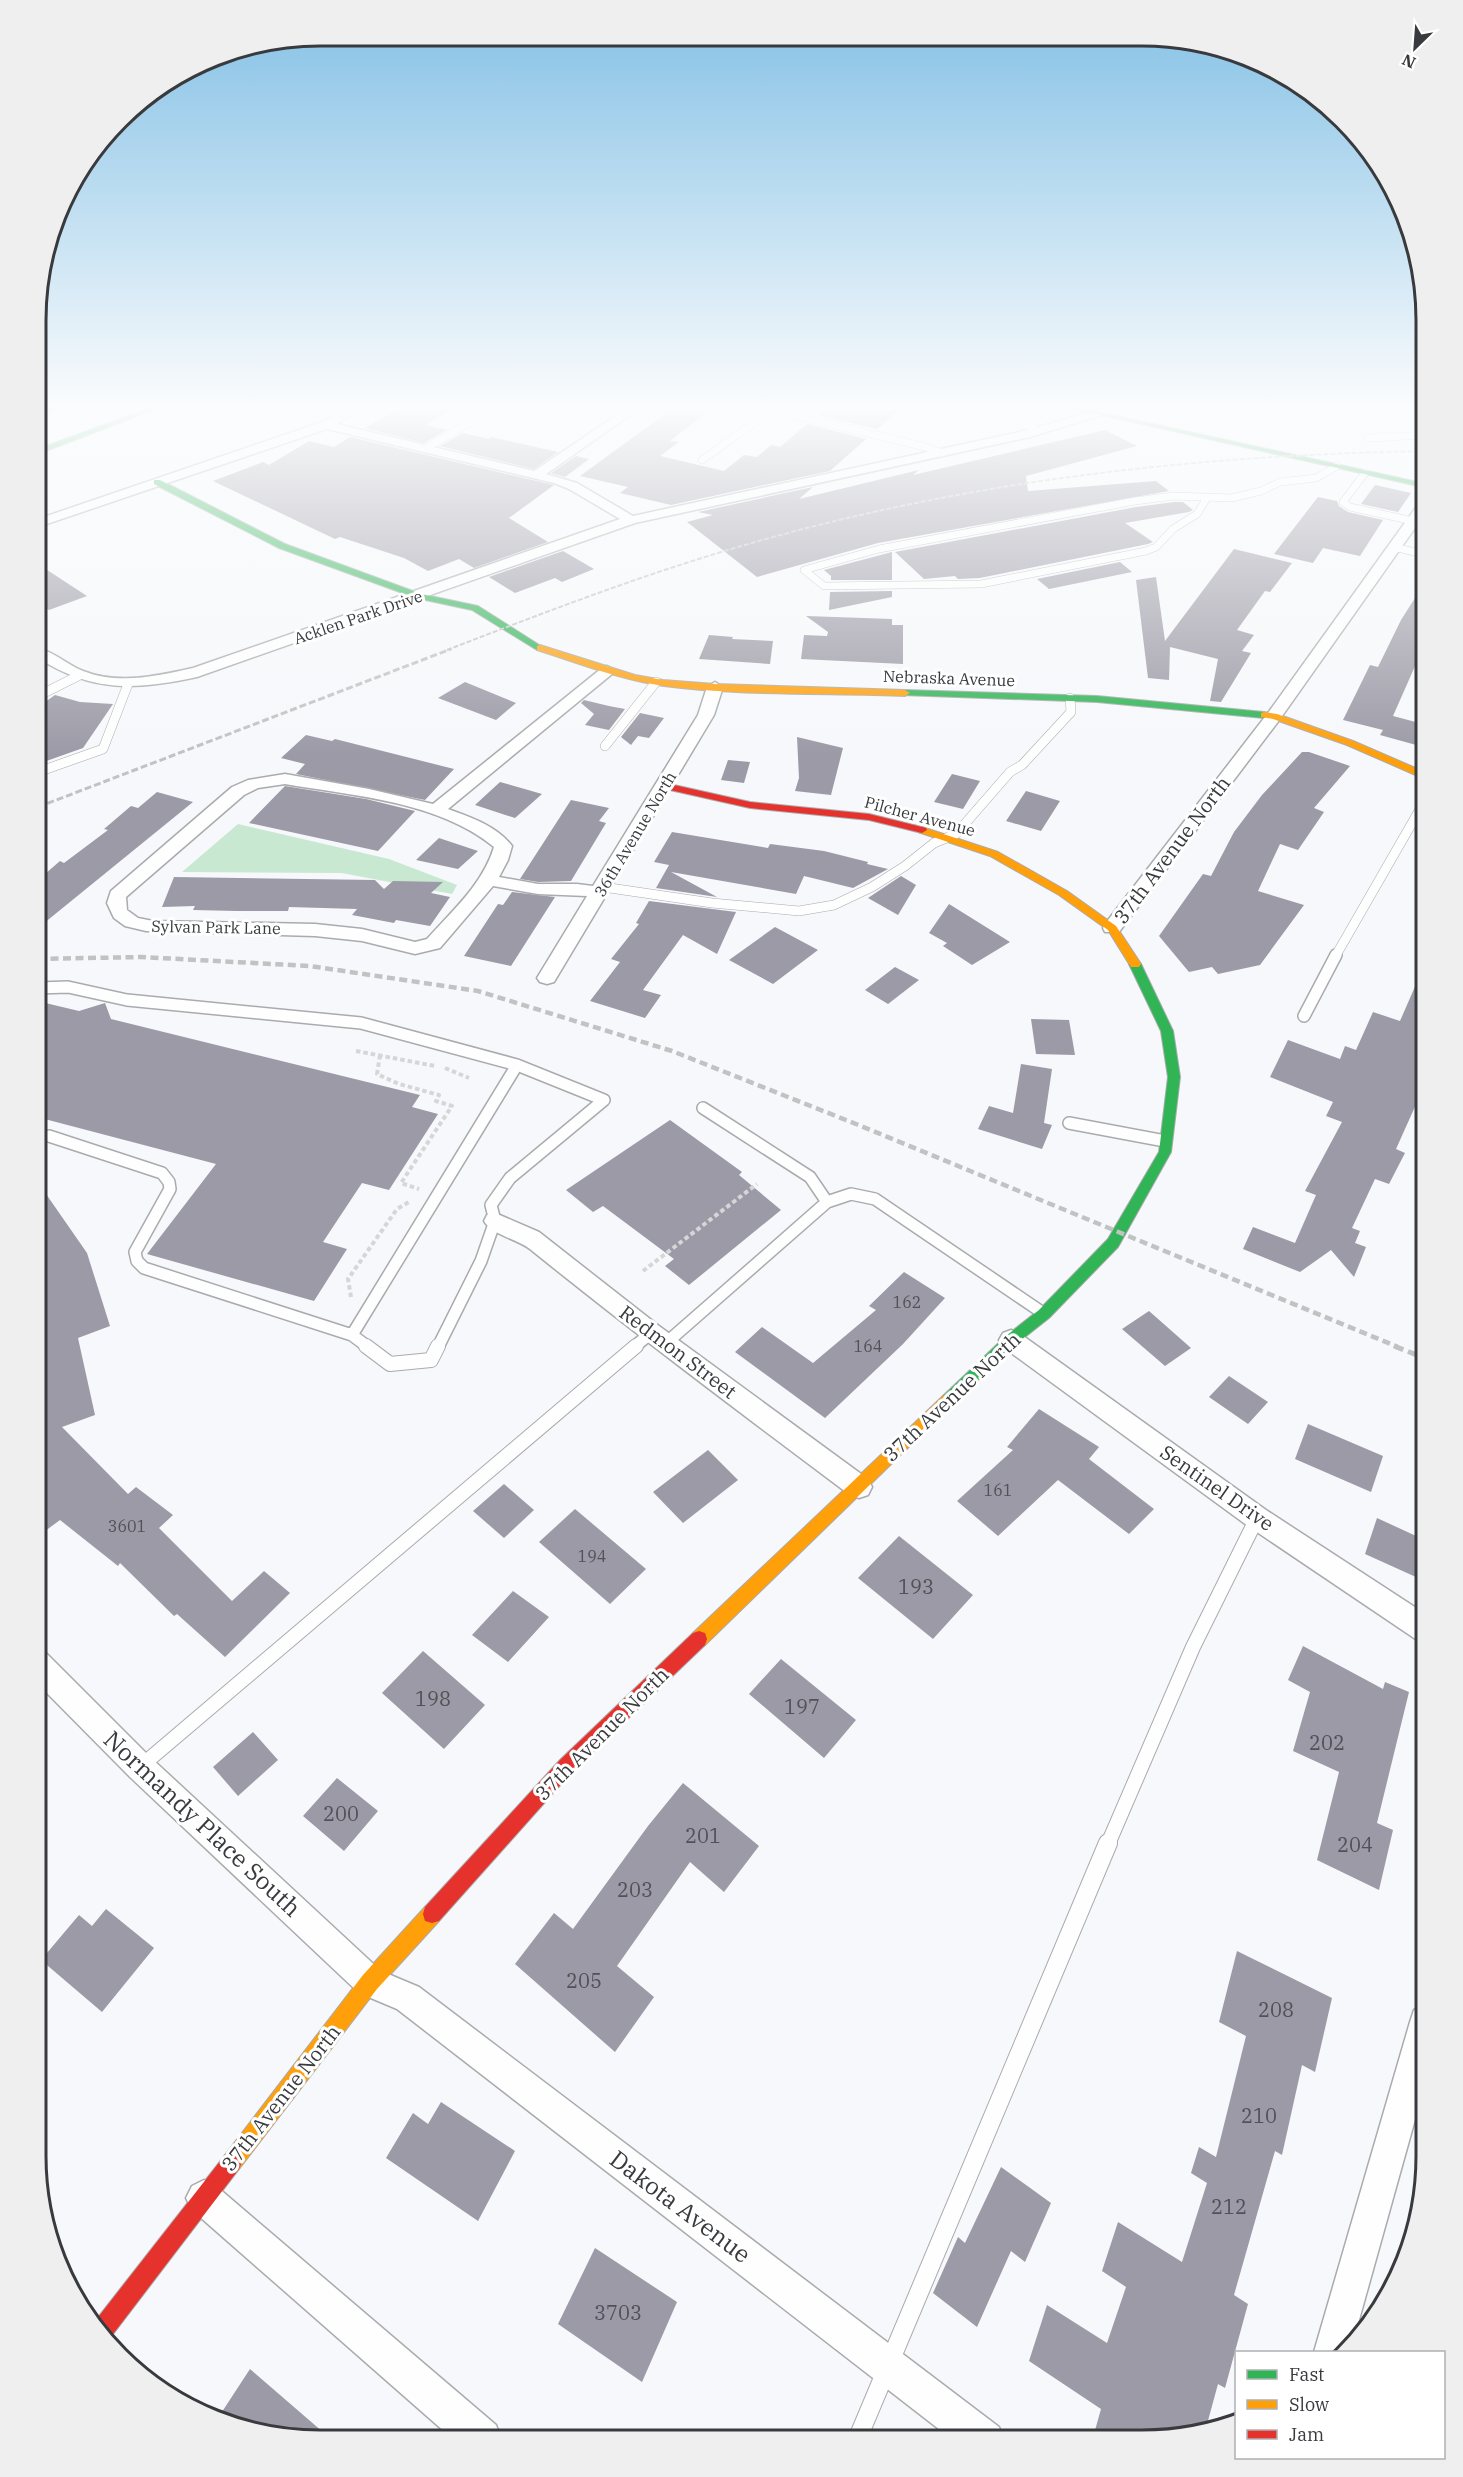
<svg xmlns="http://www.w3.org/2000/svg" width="1463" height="2477" viewBox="0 0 1463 2477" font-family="'IBM Plex Serif',serif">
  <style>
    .green { fill: #c8e8d1 }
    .building { fill: #9c9aa6 }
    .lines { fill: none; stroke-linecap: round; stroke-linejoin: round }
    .lane-far4-casing { stroke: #aaabad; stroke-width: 8 }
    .lane-far3-casing { stroke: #aaabad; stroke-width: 10 }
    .lane-far2-casing { stroke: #aaabad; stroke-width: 14 }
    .lane-far1-casing { stroke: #aaabad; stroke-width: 16 }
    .lane-casing { stroke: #aaabad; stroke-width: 20 }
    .street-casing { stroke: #aaabad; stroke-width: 3 }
    .fast-casing { stroke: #aaabad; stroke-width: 2 }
    .slow-casing { stroke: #aaabad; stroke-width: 2 }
    .jam-casing { stroke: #aaabad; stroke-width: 2 }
    .path { stroke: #d6d6d8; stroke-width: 4; stroke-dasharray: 4.5 3; stroke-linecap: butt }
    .lane-far4 { stroke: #fefefe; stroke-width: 7 }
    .lane-far3 { stroke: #fefefe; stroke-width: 9 }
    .lane-far2 { stroke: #fefefe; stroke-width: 11 }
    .lane-far1 { stroke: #fefefe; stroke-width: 14 }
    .lane { stroke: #fefefe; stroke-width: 18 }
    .street { fill: #fefefe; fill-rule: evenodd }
    .fast { fill: #30b455; fill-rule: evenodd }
    .slow { fill: #ff9f0a; fill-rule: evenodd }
    .jam { fill: #e5322d; fill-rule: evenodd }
    .rail-far3 { stroke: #c1c2c2; stroke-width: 2; stroke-dasharray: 5 2; stroke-linecap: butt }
    .rail-far2 { stroke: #c1c2c2; stroke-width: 3; stroke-dasharray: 7 3; stroke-linecap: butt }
    .rail-far1 { stroke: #c1c2c2; stroke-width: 4.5; stroke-dasharray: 8 4.5; stroke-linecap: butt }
    .rail { stroke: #c1c2c2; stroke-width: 5; stroke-dasharray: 10 5; stroke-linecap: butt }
    .labels { text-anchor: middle; stroke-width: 6; stroke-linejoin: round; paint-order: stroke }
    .far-street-label { font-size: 16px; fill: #383a3d; stroke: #fff }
    .number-label { font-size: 16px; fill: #515257 }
    .street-label { font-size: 20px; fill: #383a3d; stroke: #fff }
    .near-number-label { font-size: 20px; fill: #515257 }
    .near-street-label { font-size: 24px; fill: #383a3d; stroke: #fff }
    .rim { fill: none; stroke: #383a3d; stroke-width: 3 }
  </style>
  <rect width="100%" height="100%" fill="#f6f8fb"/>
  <path class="green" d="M238 824 389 859 457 885 452 894 342 873 182 872Z"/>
  <path class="building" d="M400 409H452L425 425 447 430 424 443 365 428Z
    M672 409H711L670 441 679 442 660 456 724 471 744 455 757 457 771 445 780 447 807 424 866 439 830 471 671 505 620 493 628 487 580 476Z
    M826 409H900L877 429 818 415Z
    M1105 430 1137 446 1026 476 1028 491 1156 481 1169 491 878 543 757 577 687 522 713 515 698 512 813 487 799 499 919 470 913 475Z
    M463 433 489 439 491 437 558 452 534 469 440 446Z
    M350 437 554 485 509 518 548 542 474 568 459 559 428 571 404 558 340 537 335 539 213 481 263 462 269 465 309 441 334 447Z
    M576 456 589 459 565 477 551 473Z
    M1375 485 1411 493 1398 512 1361 504Z
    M1318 497 1337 501 1339 506 1348 512 1383 520 1360 556 1323 548 1313 563 1274 554Z
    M1174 502H1183L1193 510 1189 512 1125 523 1153 542 1148 544 980 578 958 579 955 576 924 579 895 552 1136 507Z
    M1234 549 1292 563 1270 592 1265 591 1237 630 1254 635 1242 651 1251 653 1221 702 1210 701 1218 659 1170 647 1169 680 1148 678 1136 580 1156 577 1165 641Z
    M563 551 594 569 562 582 555 578 515 593 489 577Z
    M892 552V580H831V576L824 570Z
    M1120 562 1132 572 1049 589 1037 579Z
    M38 564 87 596 49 610 38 603Z
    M1427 579V639L1393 716 1427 725V748L1380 735 1383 730 1343 720 1370 665 1378 667 1401 620Z
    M892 591V597L829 610 830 592Z
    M806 616 892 619V625H903V664L801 659 804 635 827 636 828 632Z
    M709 635 733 637 732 639 773 641 770 664 699 659Z
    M465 682 516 703 496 720 438 698Z
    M55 695 80 702 113 704 83 748 38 764V707Z
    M584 700 609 706 625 709 609 730 585 725 594 714 581 703Z
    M640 713 664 718 649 738 638 736 631 745 621 737Z
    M306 735 332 741 335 739 454 769 425 800 296 774 305 764 281 758Z
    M797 737 843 748 831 795 795 791 799 778Z
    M1302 752H1309L1350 766 1314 808 1324 812 1298 850 1280 844 1258 891 1304 905 1260 965 1218 974 1212 967 1189 972 1159 936 1203 874 1211 876 1234 832 1262 795Z
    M728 760 750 762 744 783 721 780Z
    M952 774 980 781 963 809 934 802Z
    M500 782 542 794 515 818 475 805Z
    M285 786 366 799 415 811 378 851 249 823Z
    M1026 791 1060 801 1041 831 1006 821Z
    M157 792 193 802 38 928V880L60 861 64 863 108 830 104 829 131 806 138 808Z
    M571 800 609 808 599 821 606 823 571 881 538 882 520 879Z
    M672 832 768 848 770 844 824 851 868 862 867 864 888 869 853 888 804 876 796 894 671 872 717 897 656 888 669 865 654 862Z
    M439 838 478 851 458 869 416 860Z
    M901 876 916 885 898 915 868 898Z
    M174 877 375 880 384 889 393 881 443 882 431 893 450 897 430 926 396 920 394 923 352 915 357 909 289 907 288 911H237L193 910 195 906 162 907Z
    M512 892 555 897 511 966 464 956 498 904 503 905Z
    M649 901 736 912 717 954 683 935 643 990 661 995 645 1018 590 1001 620 962 611 959 639 924 636 923Z
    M949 904 1010 942 972 965 943 946 947 943 929 933Z
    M775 927 818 950 773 984 729 960Z
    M1427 959V1080L1396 1149 1405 1153 1389 1184 1375 1179 1352 1228 1360 1231 1355 1243 1366 1247 1354 1277 1331 1250 1300 1272 1243 1249 1253 1227 1295 1243 1316 1195 1305 1191 1342 1122 1326 1116 1333 1102 1270 1077 1288 1040 1340 1059 1345 1046 1356 1050 1373 1012 1400 1021Z
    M895 967 919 980 888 1004 865 990Z
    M37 1001 79 1011 105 1003 111 1019 420 1095 412 1107 438 1114 389 1190 362 1183 323 1242 347 1249 314 1301 147 1254 216 1164 37 1117Z
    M1031 1019 1069 1020 1075 1055 1036 1054Z
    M1021 1064 1052 1069 1044 1123 1052 1125 1042 1149 978 1129 989 1106 1013 1113Z
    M670 1120 742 1172 739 1175 781 1210 689 1285 665 1266 674 1259 603 1206 593 1212 566 1190Z
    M37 1181 87 1253 110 1326 78 1338 95 1415 62 1427 128 1494 136 1487 173 1515 159 1528 232 1601 264 1571 290 1593 225 1657 177 1614 174 1616 120 1563 118 1566 60 1520 37 1537Z
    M904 1272 945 1298 903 1344 825 1418 735 1352 762 1327 813 1363 876 1310 869 1306Z
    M1149 1311 1191 1348 1165 1366 1122 1329Z
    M1229 1376 1268 1402 1248 1424 1209 1397Z
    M1039 1409 1099 1447 1089 1459 1154 1509 1129 1534 1058 1480 998 1536 957 1501 1013 1450 1007 1447Z
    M1308 1424 1383 1456 1371 1492 1295 1459Z
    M708 1450 738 1480 683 1523 653 1492Z
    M504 1484 534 1510 504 1538 473 1511Z
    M575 1509 646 1569 610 1604 539 1542Z
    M1377 1518 1427 1541V1582L1365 1554Z
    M899 1536 973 1595 933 1639 858 1578Z
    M513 1591 549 1617 508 1662 472 1635Z
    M1303 1646 1383 1689 1385 1682 1409 1692 1377 1823 1393 1830 1379 1890 1317 1860 1339 1772 1293 1751 1310 1692 1288 1680Z
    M423 1651 485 1705 444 1749 382 1693Z
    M781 1659 856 1720 824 1758 749 1694Z
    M253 1732 278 1760 238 1796 213 1767Z
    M337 1778 378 1811 344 1851 303 1816Z
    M683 1783 759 1846 724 1892 690 1862 617 1966 654 1997 615 2052 515 1964 554 1913 573 1929 648 1826Z
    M106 1909 154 1948 102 2012 41 1960 79 1915 92 1926Z
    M1237 1951 1332 1998 1315 2072 1302 2065 1282 2155 1275 2151 1234 2295 1248 2304 1225 2388 1218 2384 1206 2428 1143 2441H1092L1101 2409 1029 2361 1047 2305 1107 2343 1126 2287 1102 2271 1118 2222 1182 2262 1207 2183 1191 2173 1199 2147 1216 2157 1246 2036 1219 2022Z
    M441 2102 515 2151 478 2221 386 2158 413 2113 428 2124Z
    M1001 2167 1051 2203 1025 2262 1011 2251 977 2327 933 2293 958 2237 965 2243Z
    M595 2248 677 2302 642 2382 558 2324Z
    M250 2369 331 2439H284L216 2421Z"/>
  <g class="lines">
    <g class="lane-far4-casing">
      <path id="lane-far4" d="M767 409 922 446 942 453
        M986 409 1011 416 1038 431
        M1368 438 1427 435
        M426 448 494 409
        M702 460 772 410
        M1365 473 1343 502 1350 507 1413 521
        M1207 498 1197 514 1173 529 1156 547 1146 551 981 584 824 586 804 570 879 549 1135 501 1174 496 1232 498 1261 491 1280 482 1316 478 1337 466
        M1394 547 1427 555"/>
    </g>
    <g class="lane-far3-casing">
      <path id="lane-far3" d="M38 696 78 676
        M605 746 656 682
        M38 772 103 749 128 684
        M603 887 712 903 799 911 834 905 872 887 905 866 934 843 956 834 1010 772 1022 765 1071 712 1070 698
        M1335 957 1427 797"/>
    </g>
    <g class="lane-far2-casing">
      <path id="lane-far2" d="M37 988 68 987 127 1000 361 1023 517 1065
        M1304 1016 1336 955
        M1069 1123 1165 1141
        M49 1136 162 1173 169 1182 170 1189 135 1252 137 1261 144 1268 352 1335
        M827 1202 851 1194 875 1199 1043 1313
        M665 1344 827 1202 810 1177 703 1108
        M368 1347 352 1335 517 1065
        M438 1347 481 1261 495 1221 491 1205 510 1178 604 1100 517 1065
        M634 1347 651 1333"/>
    </g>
    <g class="lane-far1-casing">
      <path id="lane-far1" d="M366 1346 390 1364 431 1360 438 1346
        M140 1767 636 1346
        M1108 1844 1193 1647 1257 1518"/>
    </g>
    <g class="lane-casing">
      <path id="lane" d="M857 2440 1108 1843"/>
    </g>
    <g class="street-casing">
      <path id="street" d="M347 409H361L337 424 534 471 626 409H639L546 474 577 483 633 516 1028 430 1098 410 1104 413 1102 415 1030 437 635 523 197 677C136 690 93 693 38 658V648C54 652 68 665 83 671 119 685 157 676 193 668L620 519 569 489 554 483 327 429 38 527V519L322 422Z
        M1427 498V511L1280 719 1119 932H1105L1103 928 1105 924 1268 713 1422 499Z
        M607 666 615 671 612 674 448 809C470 817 497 826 512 846L508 860 499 877 538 884H577L593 886 698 715 707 687 715 682 723 687 714 715 554 982 547 984 540 982 537 978 587 896 538 894 493 886 440 948 415 954 362 941 315 936 146 931 125 926 114 918 107 903 111 891 232 787 248 780 285 774 369 789 433 804 602 668ZM285 784C354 796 438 801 494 847 483 884 452 911 427 939L415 942 362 929 315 924 153 921 138 918 127 910 126 897 244 795 258 788Z
        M495 1213 539 1232 659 1326 868 1479 872 1487 868 1495 859 1498 850 1495C742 1414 635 1334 530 1249 517 1239 492 1235 484 1221L487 1215Z
        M1011 1330 1019 1333 1266 1510 1427 1615V1644L1417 1640 1248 1526 1003 1347 999 1340 1003 1333Z
        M37 1651 47 1654 150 1757 381 1971 419 1987 999 2427 1004 2441 953 2440 397 2009 359 1993 130 1777 37 1683Z
        M1426 2006V2080L1352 2345 1345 2352H1314L1410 2022 1414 2010Z
        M204 2180 216 2186 496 2425 501 2439H453L192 2210 186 2198 192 2186Z"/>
    </g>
    <g class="fast-casing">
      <path id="fast" d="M147 409H156L38 454V449Z
        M1074 409H1085L1427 484V488Z
        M154 480H160L285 544 421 594 478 606 544 648 537 650 472 610 416 598 279 548 154 484Z
        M905 690 1097 696 1264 712 1269 715 1264 718 1097 702 902 695V691Z
        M1135 960 1141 964 1173 1031 1180 1077 1171 1152 1118 1247 1049 1318 1016 1344 953 1404 948 1406 943 1404 941 1400 943 1396 1006 1336 1039 1310 1108 1239 1159 1152 1168 1077 1161 1031 1129 964Z"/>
    </g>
    <g class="slow-casing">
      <path id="slow" d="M540 645 635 675 663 680 715 684 905 690 910 693 905 696C827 693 741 696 664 686 621 680 578 663 537 650V646Z
        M1264 712 1277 714 1353 741 1427 773V780L1347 745 1273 719 1261 717V713Z
        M922 827 998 852 1067 891 1116 926 1141 964 1139 967H1131L1108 930 1059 895 990 856 918 832V828Z
        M948 1394 953 1396 955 1400 953 1404 705 1645 699 1647 693 1645 691 1639 693 1633 943 1396Z
        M432 1905 439 1907 441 1914 439 1921 377 1989 239 2169 232 2172 225 2169 222 2162 225 2155 363 1975 425 1907Z"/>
    </g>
    <g class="jam-casing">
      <path id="jam" d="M48 409H56L38 417V412Z
        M665 783 750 802 869 814 926 828 927 830 922 833 869 820 750 808 661 788 660 786Z
        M699 1631 705 1633 707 1639 705 1645 572 1772 439 1921 432 1923 425 1921 423 1914 425 1907 560 1760 693 1633Z
        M232 2152 239 2155 242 2162 239 2169 107 2342 92 2325 225 2155Z"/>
    </g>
    <path class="path" d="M356 1051 435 1066
      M380 1055 377 1074 399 1084 439 1095 436 1101 452 1106 401 1183 419 1189
      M445 1068 469 1078
      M643 1271 757 1184
      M351 1297 348 1279 397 1209 409 1202"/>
    <use href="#lane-far4" class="lane-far4"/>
    <use href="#lane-far3" class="lane-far3"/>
    <use href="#lane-far2" class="lane-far2"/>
    <use href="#lane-far1" class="lane-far1"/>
    <use href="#lane" class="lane"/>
    <use href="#street" class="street"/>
    <use href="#fast" class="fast"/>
    <use href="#slow" class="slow"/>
    <use href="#jam" class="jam"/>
    <path class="rail-far3" d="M447 650C543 613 639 576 738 547 962 481 1194 455 1427 451"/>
    <path class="rail-far2" d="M38 807 451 649"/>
    <path class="rail-far1" d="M38 959 141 957 310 966 478 991 672 1051 856 1124 1398 1347"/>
    <path class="rail" d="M1394 1346 1427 1359"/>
  </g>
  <linearGradient id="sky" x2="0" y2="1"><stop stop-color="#83c0e5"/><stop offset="0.54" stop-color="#fbfcfd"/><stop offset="1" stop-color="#fbfcfd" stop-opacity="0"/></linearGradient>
  <rect width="1463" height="755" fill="url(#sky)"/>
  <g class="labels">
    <g class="far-street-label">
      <text transform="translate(358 617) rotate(-19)" y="6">Acklen Park Drive</text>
      <text transform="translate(949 678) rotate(2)" y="6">Nebraska Avenue</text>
      <text transform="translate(920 816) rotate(15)" y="6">Pilcher Avenue</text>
      <text transform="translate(635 834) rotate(-59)" y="6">36th Avenue North</text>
      <text transform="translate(216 927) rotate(1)" y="6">Sylvan Park Lane</text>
    </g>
    <g class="number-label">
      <text x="907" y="1308">162</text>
      <text x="868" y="1352">164</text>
      <text x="998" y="1496">161</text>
      <text x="127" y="1532">3601</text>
      <text x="592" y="1562">194</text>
    </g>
    <g class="street-label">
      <text transform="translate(1172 850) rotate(-53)" y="7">37th Avenue North</text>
      <text transform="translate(678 1352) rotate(37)" y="7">Redmon Street</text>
      <text transform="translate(952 1397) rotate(-43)" y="7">37th Avenue North</text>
      <text transform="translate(1217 1488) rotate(35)" y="7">Sentinel Drive</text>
      <text transform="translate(602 1734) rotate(-45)" y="7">37th Avenue North</text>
      <text transform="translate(281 2098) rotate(-52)" y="7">37th Avenue North</text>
    </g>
    <g class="near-number-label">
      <text x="916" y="1594">193</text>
      <text x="433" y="1706">198</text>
      <text x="802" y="1714">197</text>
      <text x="1327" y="1750">202</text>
      <text x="341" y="1821">200</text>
      <text x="703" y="1843">201</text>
      <text x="1355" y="1852">204</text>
      <text x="635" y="1897">203</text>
      <text x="584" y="1988">205</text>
      <text x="1276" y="2017">208</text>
      <text x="1259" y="2123">210</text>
      <text x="1229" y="2214">212</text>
      <text x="618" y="2320">3703</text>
    </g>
    <g class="near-street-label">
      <text transform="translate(202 1824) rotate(43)" y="8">Normandy Place South</text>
      <text transform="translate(680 2207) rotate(37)" y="8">Dakota Avenue</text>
    </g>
  </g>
  <path d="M0 0H1463V2477H0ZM320 46H1142A274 274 0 0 1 1416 320V2156A274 274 0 0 1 1142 2430H320A274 274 0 0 1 46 2156V320A274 274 0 0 1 320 46Z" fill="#efefef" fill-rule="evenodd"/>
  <path class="rim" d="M320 46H1142A274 274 0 0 1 1416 320V2156A274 274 0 0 1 1142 2430H320A274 274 0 0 1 46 2156V320A274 274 0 0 1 320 46Z"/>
  <rect x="1235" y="2351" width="210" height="108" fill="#ffffff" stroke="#afb0b1" stroke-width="1.5"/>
  <rect x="1247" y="2370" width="30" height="9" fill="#30b455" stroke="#afb0b1" stroke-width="1.5"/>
  <text x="1289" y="2381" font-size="18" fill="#383a3d">Fast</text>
  <rect x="1247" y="2400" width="30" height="9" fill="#ff9f0a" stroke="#afb0b1" stroke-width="1.5"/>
  <text x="1289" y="2411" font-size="18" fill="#383a3d">Slow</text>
  <rect x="1247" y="2430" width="30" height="9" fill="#e5322d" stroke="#afb0b1" stroke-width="1.5"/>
  <text x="1289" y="2441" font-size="18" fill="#383a3d">Jam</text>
  <g transform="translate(1415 48) rotate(205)" stroke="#ffffff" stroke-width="4.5" paint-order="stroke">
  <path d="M0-4.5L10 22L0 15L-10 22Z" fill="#383a3d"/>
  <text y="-9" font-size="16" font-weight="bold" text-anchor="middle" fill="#383a3d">N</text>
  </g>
</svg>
